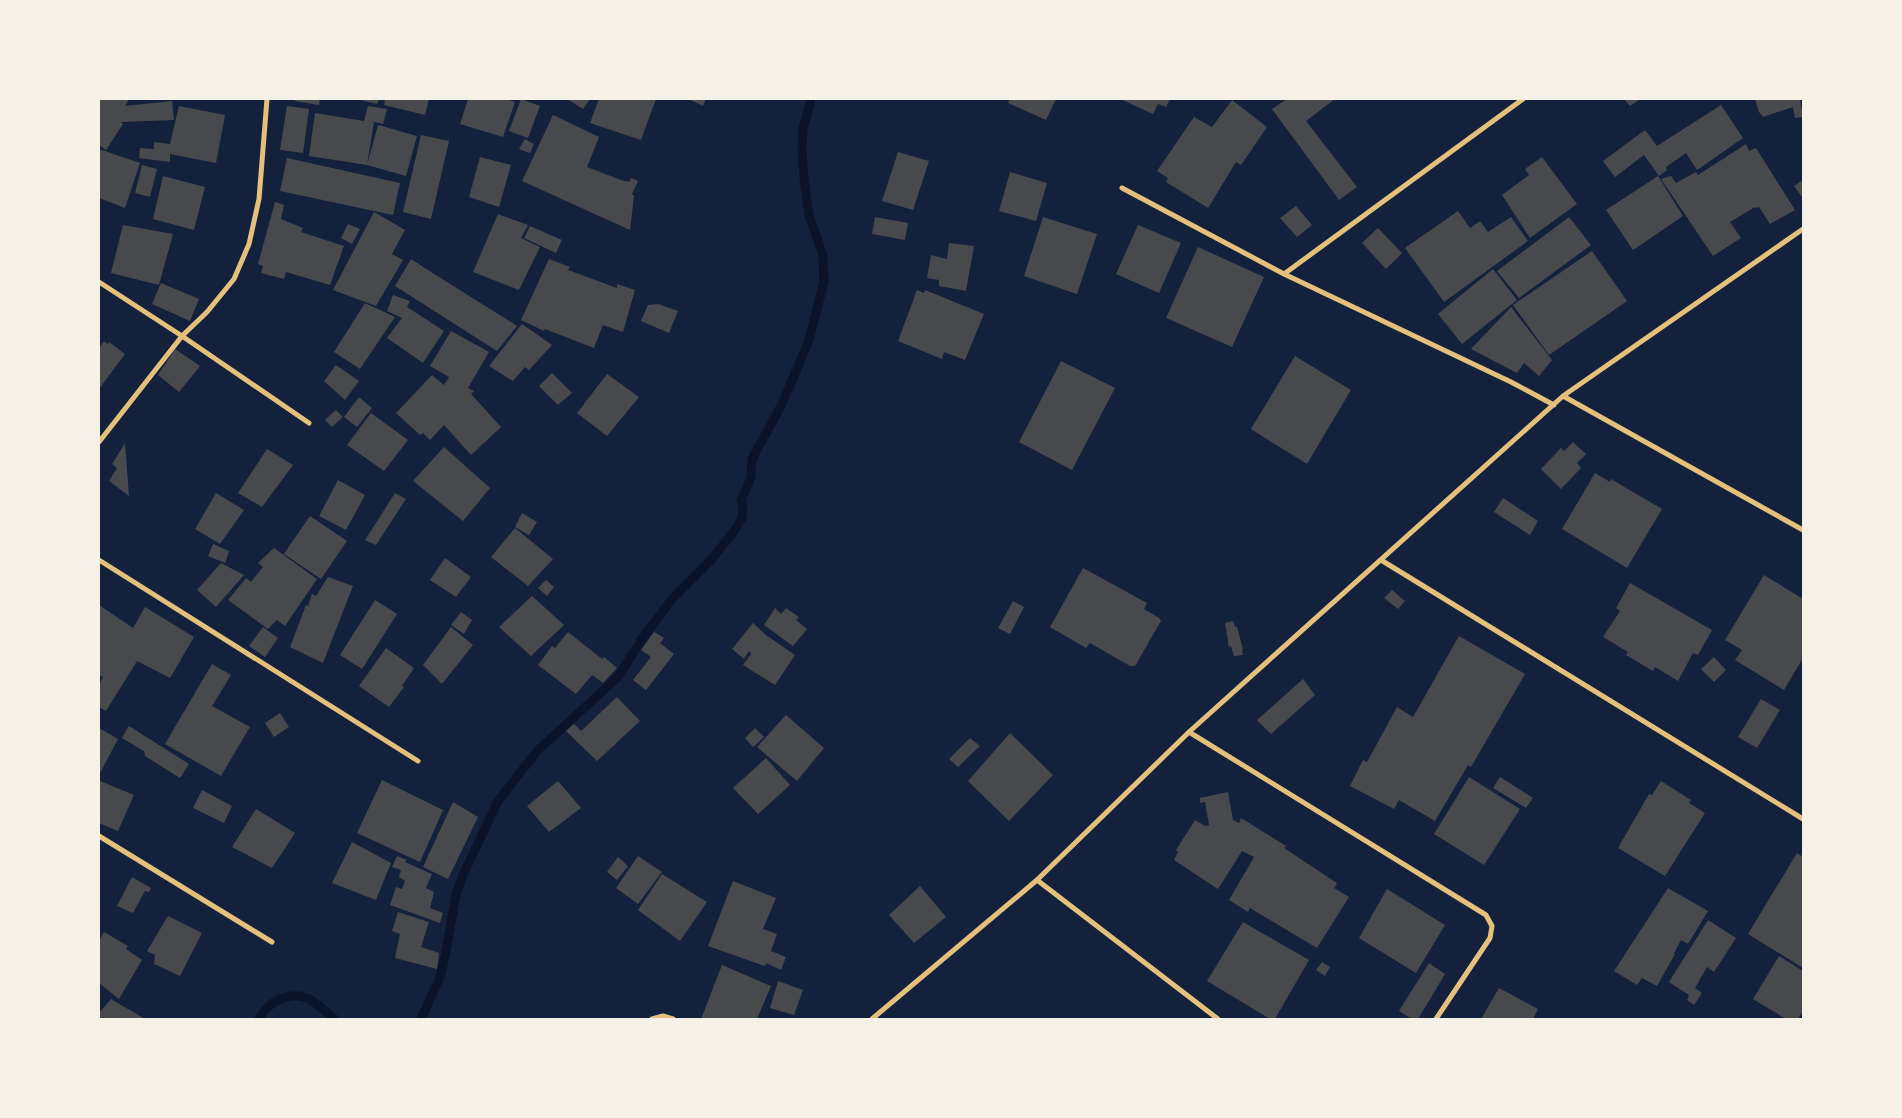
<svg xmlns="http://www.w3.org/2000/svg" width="1902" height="1118" viewBox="0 0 1902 1118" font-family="'Space Grotesk',sans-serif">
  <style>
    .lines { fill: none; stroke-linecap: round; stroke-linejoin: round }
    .stream { stroke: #0b132b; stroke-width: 9 }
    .building { fill: #48494c }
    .minor { stroke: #e5c07b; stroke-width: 5 }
  </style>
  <rect width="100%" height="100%" fill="#14213d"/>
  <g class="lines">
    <path class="stream" d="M259 1019C267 1002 291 990 309 999 318 1004 327 1013 335 1019
      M421 1019 440 977 445 957 456 894 463 875 498 801 538 750 618 677 644 636 673 598 713 558 734 531 742 518 743 508 741 500 751 478 752 459 782 404 809 340 824 282 823 256 809 215 804 179 802 151 803 129 811 99"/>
  </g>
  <path class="building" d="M99 99H129L125 106 172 101 174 120 121 122 123 124 106 150 99 145Z
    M295 99H320L319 105 295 101Z
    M356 99H379L377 104Z
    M385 99H429L425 115 384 105Z
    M468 99H506L515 102 503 137 460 124Z
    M521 99 540 106 528 138 509 131Z
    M567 99H590L583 109Z
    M599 99H656L641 140 590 123Z
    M688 99H706L703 106Z
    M1010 99H1056L1046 120 1008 103Z
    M1120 99H1170L1166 107 1158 104 1153 114Z
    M1287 99H1335L1306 121 1357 187 1339 200 1272 109Z
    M1624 99H1640L1630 106Z
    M1755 99H1800L1803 117 1795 118 1793 107 1763 117 1759 112Z
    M1232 100 1267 127 1241 165 1236 162 1208 208 1166 182 1168 178 1157 171 1194 117 1212 127Z
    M1721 105 1743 138 1697 170 1686 153 1666 167 1667 170 1659 176 1644 155 1615 177 1603 161 1645 130 1657 146Z
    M179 106 225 115 216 163 170 154V162L139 158 140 148 154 149V142L170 144Z
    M287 106 309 109 303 153 280 150Z
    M368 106 387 109 383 124 374 122 367 165 309 156 315 113 370 122 364 121Z
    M553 115 599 137 587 167 621 180 629 182 631 178 638 181 632 194 634 196 630 230 522 181Z
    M378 125 417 136 406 176 367 165Z
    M421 135 449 141 431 219 403 212Z
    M525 139 534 144 530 153 519 149Z
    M1746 144 1749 151 1756 148 1795 210 1770 224 1759 207 1756 208 1755 207 1730 222 1741 238 1713 256 1661 179 1671 176 1676 183 1696 172 1698 175Z
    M99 149 140 163 125 208 99 198Z
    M898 152 929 161 913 210 882 201Z
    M480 157 511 165 499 207 469 197Z
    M1542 157 1577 204 1530 238 1502 195 1529 175 1525 169Z
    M287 158 400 183 393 215 280 191Z
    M142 165 157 169 150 197 135 193Z
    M1010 172 1047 183 1036 221 999 211Z
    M163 176 205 187 194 230 153 219Z
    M1658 176 1683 216 1633 250 1606 210Z
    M1803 180V197H1802L1794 186Z
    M275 202 284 205 281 219 303 228 301 232 344 246 330 285 286 272 284 279 261 273 263 266 258 264Z
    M1296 206 1312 225 1297 237 1280 218Z
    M1458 211 1470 228 1480 221 1488 232 1511 217 1528 241 1444 302 1405 248Z
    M374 212 405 230 392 254 403 260 376 306 333 290Z
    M498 214 528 225 521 238 540 247 519 290 473 272Z
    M875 217 908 223 905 240 872 234Z
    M1043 217 1097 234 1077 294 1024 276Z
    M1569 217 1591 245 1519 298 1497 271Z
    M348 224 360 229 352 244 341 238Z
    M123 225 173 234 159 285 111 273Z
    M1138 225 1181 243 1159 293 1116 274Z
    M530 226 562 240 556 253 524 238Z
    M1378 228 1402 253 1386 269 1362 243Z
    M949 243 974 246 966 291 939 286V280L927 278 931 255 947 259Z
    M1198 247 1264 277 1232 347 1166 318Z
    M1592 251 1627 301 1549 355 1513 305Z
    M411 259 431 272 517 326 497 351 395 286Z
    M549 259 570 267 568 270 617 288V284L635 290 623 332 603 325 594 348 545 329 544 331 521 320Z
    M1493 269 1517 300 1462 344 1438 314Z
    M161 283 199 299 190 321 152 304Z
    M917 290 924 293 925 290 984 314 965 360 944 352 942 359 898 341Z
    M393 295 410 301 407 307 444 331 423 363 387 338 402 318 387 311Z
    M365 303 395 317 360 369 334 352Z
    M658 304 678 311 669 333 641 321 648 305Z
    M1511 307 1552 360 1539 376 1524 363 1517 373 1471 349Z
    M522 324 552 345 529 370 525 367 513 381 489 366Z
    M451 331 489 352 468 388 474 391 471 394 501 427 471 455 444 425 430 440 423 433 420 435 396 413 432 375 444 385 449 377 430 366Z
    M104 341 108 344 109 342 125 354 99 389V348Z
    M175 349 200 366 179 392 158 375Z
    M1295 356 1351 390 1307 464 1251 429Z
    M1061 361 1115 388 1072 470 1019 442Z
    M336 365 359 381 345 400 324 381Z
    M552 373 572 393 558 405 539 386Z
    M607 374 639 397 607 436 577 413Z
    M359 397 372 408 357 427 344 417Z
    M336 410 343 417 332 427 325 420Z
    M371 413 408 440 384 471 347 445Z
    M1573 442 1586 454 1577 463 1581 468 1561 489 1541 469 1561 448 1564 451Z
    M125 443 129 496 109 481 117 468 112 464Z
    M444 447 490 488 463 521 413 481Z
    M267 449 293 465 262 507 238 493Z
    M1595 473 1610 482 1611 479 1662 509 1627 568 1562 529Z
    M338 480 365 495 346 530 319 516Z
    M216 493 244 510 220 544 195 529Z
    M395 493 406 499 376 545 365 540Z
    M1503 498 1538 521 1530 535 1494 512Z
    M522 513 537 522 529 535 515 527Z
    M310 516 347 541 321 579 284 554Z
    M515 528 553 559 528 586 491 557Z
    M213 544 229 551 225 563 208 556Z
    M274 548 317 579 285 626 277 620 268 629 228 600 246 578 251 582 263 567 258 563Z
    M445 558 471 577 456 597 430 580Z
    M221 563 244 575 216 607 197 590Z
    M1083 568 1147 603 1144 609 1159 618 1161 621 1135 666H1130L1090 643 1086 648 1050 627Z
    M1764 575 1803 599V658L1784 690 1735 660 1742 650 1725 640Z
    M328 577 353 586 323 663 290 647 306 605 308 606 312 594 316 596Z
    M546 580 554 587 547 596 538 588Z
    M1630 583 1712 630 1698 655 1693 653 1678 681 1655 667 1653 671 1626 655 1628 652 1603 637 1620 611 1616 608Z
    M1392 590 1405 601 1398 609 1384 598Z
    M532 596 564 625 531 656 499 627Z
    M375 600 397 614 362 669 340 655Z
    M1013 601 1024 607 1010 634 998 628Z
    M99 605 133 628 145 607 194 637 170 678 137 661 106 711 99 707V685L103 677 99 675Z
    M775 608 781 614 786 608 799 617 796 620 807 629 793 646 764 625Z
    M461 612 472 620 464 634 451 625Z
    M1233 621 1235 627H1237L1243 649 1242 650 1243 655 1234 656 1231 646 1229 647 1225 623Z
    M753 623 766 635 795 655 775 685 743 665 751 654 749 651 744 659 732 649Z
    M263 627 278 638 265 657 249 646Z
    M451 627 473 645 442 684 423 665Z
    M568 632 602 659 604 657 617 668 603 683 592 675 576 694 538 665 552 646 555 648Z
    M654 632 664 638 660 643 674 654 646 690 633 680 651 657 641 650Z
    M1459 636 1525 674 1471 767 1468 765 1435 821 1399 800 1394 809 1350 786 1363 760 1367 762 1397 707 1413 717Z
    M386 648 414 668 402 686 404 687 389 707 359 686Z
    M1714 657 1726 670 1714 682 1701 669Z
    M212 664 231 675 212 706 250 727 221 776 165 744Z
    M1303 679 1315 695 1271 734 1257 720Z
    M617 697 640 721 597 761 566 731 574 724 581 731Z
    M1761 699 1780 710 1757 748 1738 737Z
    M280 713 289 727 274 737 265 723Z
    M786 715 824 748 797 781 757 747Z
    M129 726 189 764 180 778 145 756 144 751 122 738Z
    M99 728 118 739 99 775Z
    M755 728 764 737 753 747 745 738Z
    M1010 733 1053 775 1009 821 968 781Z
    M970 738 980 746 958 767 949 759Z
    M766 758 790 785 758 814 733 788Z
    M1469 777 1520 809 1484 865 1434 834Z
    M1500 777 1533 798 1526 808 1493 788Z
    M382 780 443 810 420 862 357 833Z
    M100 781 134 795 118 831 99 823Z
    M558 781 581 808 549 832 527 806Z
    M1661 781 1691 800 1689 803 1705 813 1665 876 1618 848 1649 794 1652 795Z
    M202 790 232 806 224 823 193 808Z
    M1228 792 1233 820 1239 823 1241 818 1286 846 1284 848 1337 883 1334 888 1349 897 1317 948 1250 908 1248 912 1229 900 1254 857 1242 851 1218 889 1174 860 1178 852 1176 850 1195 820 1205 826 1209 825 1205 802 1200 803V798Z
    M453 802 478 817 448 879 423 867Z
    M256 809 295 833 272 868 232 847Z
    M352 842 391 863 376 900 332 883Z
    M1797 853 1803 857V968L1748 934Z
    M397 856 407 860 405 862 432 874 426 888 434 892 430 908 443 913 440 923 390 905 396 887 402 889 405 881 399 877 401 870 392 867Z
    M638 856 662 872 638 904 616 888Z
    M618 857 628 866 617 880 607 872Z
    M662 874 707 902 680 941 638 910Z
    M132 877 151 888 149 892 145 891 133 913 117 906Z
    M733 881 776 898 763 929 777 934 771 951 786 957 781 970 766 963 765 966 708 946Z
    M920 886 946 917 914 943 889 915Z
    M1668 888 1708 911 1688 944 1681 940 1674 953 1675 954 1657 986 1642 978 1637 985 1614 971Z
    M1387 889 1445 925 1416 973 1359 938Z
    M398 912 429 922 421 947 439 953 437 969 395 958 400 934 392 931Z
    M168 916 202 933 180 976 154 964 155 955 147 951Z
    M1708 920 1736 938 1714 972 1707 967 1695 988 1702 993 1694 1005 1687 1000 1689 995 1669 982Z
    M1243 922 1309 960 1275 1019H1270L1207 981Z
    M104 932 128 946 126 949 142 960 119 999 99 983V941Z
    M1779 956 1803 971V1011L1798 1019H1786L1753 999Z
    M1322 962 1330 967 1325 976 1316 970Z
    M1429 963 1445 974 1418 1019H1412L1399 1011Z
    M722 965 771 986 757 1019H701Z
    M778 981 803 990 794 1015 770 1008Z
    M1499 988 1538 1009 1533 1019H1481Z
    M111 999 145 1019H102L99 1017V1013Z"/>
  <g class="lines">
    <path class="minor" d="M1122 188 1284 274 1511 382 1554 405
      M1284 274 1523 99
      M99 282 182 336 309 423
      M1563 396 1803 530
      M99 442 182 336 207 312 234 279 249 244 259 199 267 99
      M99 560 418 761
      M1381 560 1803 819
      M1189 732 1486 915 1492 926 1490 938 1436 1019
      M99 836 272 942
      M1037 880 1218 1019
      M652 1019 663 1016 673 1019
      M872 1019 1037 880 1189 732 1563 396 1803 229"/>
  </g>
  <rect width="1902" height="1118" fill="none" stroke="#f6f1e7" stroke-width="200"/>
</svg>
